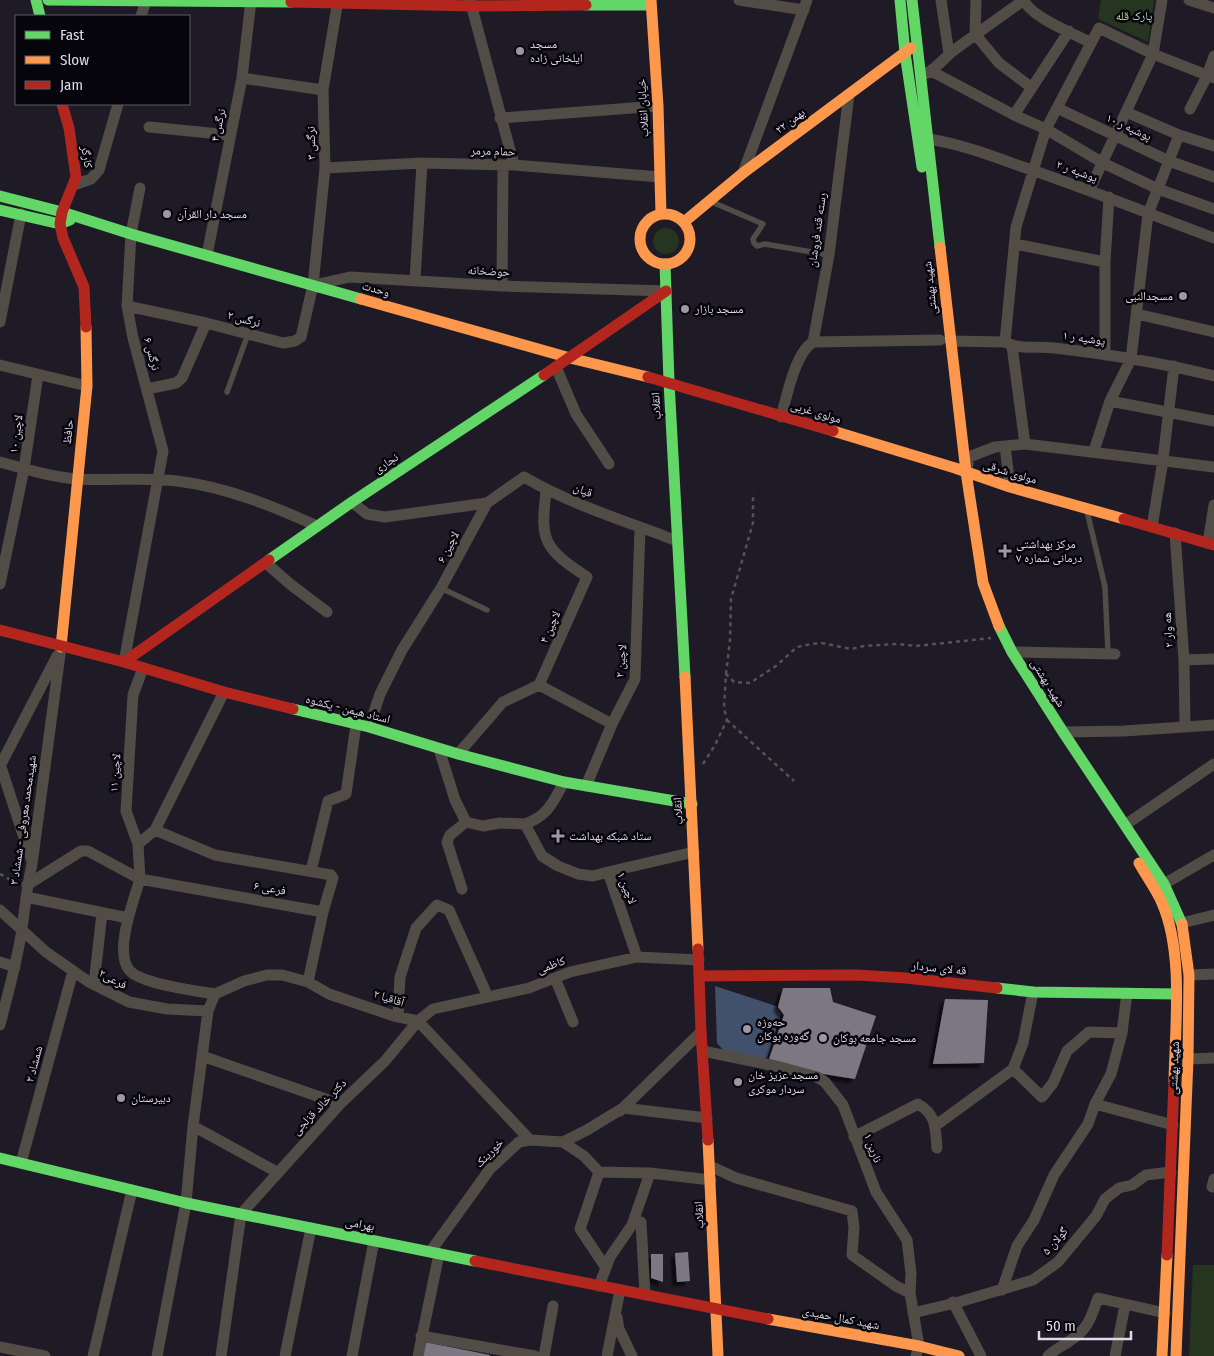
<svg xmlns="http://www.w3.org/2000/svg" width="1214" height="1356" viewBox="0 0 1214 1356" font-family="'Fira Sans Condensed','Noto Naskh Arabic',sans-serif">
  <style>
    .green { fill: #25351f }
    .water { fill: #41516c }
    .building { fill: #7c7782; filter: url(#shadow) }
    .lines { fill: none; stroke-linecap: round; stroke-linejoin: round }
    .path { stroke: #565252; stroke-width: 2.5; stroke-dasharray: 4 4; stroke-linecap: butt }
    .lane { stroke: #524c47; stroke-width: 5.5 }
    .street { stroke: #524c47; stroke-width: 11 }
    .fast { stroke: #63d668; stroke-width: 11 }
    .slow { stroke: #ff974d; stroke-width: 11 }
    .jam { stroke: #b3261e; stroke-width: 11 }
    .poi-dot { fill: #9b97a5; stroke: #07050c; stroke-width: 2 }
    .labels { text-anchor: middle; stroke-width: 5; stroke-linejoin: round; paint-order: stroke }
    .park-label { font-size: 12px; fill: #b7dea7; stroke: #07050c }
    .poi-label { font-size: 12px; fill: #dfdae9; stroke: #07050c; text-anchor: start }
    .street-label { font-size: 12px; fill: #dfdae9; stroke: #07050c }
  </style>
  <defs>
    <filter id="shadow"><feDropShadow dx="-4.5" dy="4.5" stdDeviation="1" flood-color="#0009"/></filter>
  </defs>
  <rect width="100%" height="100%" fill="#1e1b26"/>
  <path class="green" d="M1101 0H1154L1148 42 1098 19Z
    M653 241a13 13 0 1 1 26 0a13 13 0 1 1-26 0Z
    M1193 1265H1214V1356H1189Z"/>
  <path class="water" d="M715 986 776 1006 781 1014 766 1062 723 1050 717 1043Z"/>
  <path class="building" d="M783 988H830L833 1002 876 1016 855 1079 817 1073 769 1059 784 1015 778 1007Z
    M945 999 988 1000 984 1063 933 1064Z
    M688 1252 690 1281 677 1282 675 1253Z
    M651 1254H663V1282L651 1278Z
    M425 1342 490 1355V1356H422Z"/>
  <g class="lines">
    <path class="path" d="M726 674 730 640 731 599 753 523V493
      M727 720 794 781
      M703 764 715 745 727 720 724 708 726 674 734 682 750 683 776 666 797 647 811 644 822 643 851 649 864 646 897 644 916 646 991 638
      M0 874 16 883"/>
    <path class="lane" d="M712 202 763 224 753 239 754 243 757 246 765 244 829 255
      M227 392 248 334
      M1087 511 1105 587 1108 653
      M441 588 487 610"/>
    <path class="street" d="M470 0 514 165
      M739 0 804 10
      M941 0 949 54
      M976 0 975 34 999 63 1032 88
      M1024 0C1030 17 1075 34 1091 43
      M1189 0 1214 8
      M141 16 146 1
      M931 71 1014 115 1046 129 1103 163 1158 189 1214 209
      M925 74C936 69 943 59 953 51 976 34 1000 17 1024 0
      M242 78 323 90
      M1057 108 1099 28 1153 54 1214 78
      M1190 109 1207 76 1214 56
      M1126 112 1179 135 1214 146
      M1014 115 1069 31
      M500 118 658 106
      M149 127 230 135
      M929 139C960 144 990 155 1020 166 1086 188 1149 214 1214 238
      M325 168 422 163 514 165 660 177
      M743 173 807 0
      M74 185 91 179 99 170 118 104
      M1090 189 1153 54 1162 0
      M1015 244 1105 262
      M207 255 242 78 251 0
      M415 280 422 163
      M314 285 350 277 502 286 666 291
      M502 286 503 165
      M127 306 206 323 283 343 295 341 301 337 313 285 325 168 323 90 338 0
      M1137 314 1214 332
      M0 322 21 214
      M950 341 1005 342C1019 350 1038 346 1054 348 1108 354 1162 363 1214 376
      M813 342 940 340
      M1005 342 1016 227 1046 129 1057 108 1169 161 1214 177
      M1012 346 1025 444
      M1105 355V262L1109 197
      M0 365 87 386
      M556 367 576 414 609 464
      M147 389 176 383 182 378 206 323
      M1110 401 1214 421
      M781 417C787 396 795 353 813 342L829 255 849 94
      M1005 446 1010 487
      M1094 451 1110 401 1131 359 1148 214 1179 135
      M0 462C25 469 52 477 78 479 111 481 144 477 177 481 226 487 273 506 317 526
      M967 469 969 457 995 447 1025 444 1214 467
      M352 502 367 514 385 517 487 503 441 588 402 650 380 694 369 727
      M487 503 524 477C572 505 626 521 677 541
      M1152 527 1163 460 1174 366
      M1175 533 1184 660 1185 726
      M1208 543 1214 505
      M266 563 290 584 327 612
      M0 584 24 469 38 375
      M1012 652 1115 654
      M1184 660 1214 659
      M124 662 163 451 133 338 127 306 131 234 140 188
      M143 668 133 695 126 811 138 844 140 879 323 912 308 982
      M539 685 612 724
      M1063 732 1124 731 1214 725
      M439 749 455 800 466 822
      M458 754 503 702 539 685 587 577C574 568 557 558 549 544 540 529 545 506 546 490
      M0 764 31 859
      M0 766 57 656
      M586 786 612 724 635 679 640 528
      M466 822 483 826 500 823 525 824 542 856 558 866 578 874 593 876 608 872 637 957
      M525 824C548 816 553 802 564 782
      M1125 825 1214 764
      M155 830 224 692
      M138 844 155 830 215 855 331 875 333 878 323 912
      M311 871 328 801 346 794 356 725
      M608 872 694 852
      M1164 884 1214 855
      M27 885 81 851H88L140 879C134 900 113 953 130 971 142 984 196 991 215 994
      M462 889 447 842 450 835 466 822
      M26 897 128 918
      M0 910 46 952 89 982 129 1002 167 1009 208 1011
      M1182 923 1214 915
      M0 962 15 967
      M1189 975 1214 974
      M555 978 573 1022
      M94 984 102 913
      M1033 992 1023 1043 1013 1069 1042 1097 1053 1083 1067 1051 1089 1032 1122 1033
      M398 1016 400 977 416 928 437 905 449 910 488 997
      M0 1025C8 993 17 962 22 929 25 907 27 886 32 864L61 647
      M703 1051 780 1067 817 1077 825 1082 843 1105 876 1192 907 1240 911 1273 910 1293 919 1346 916 1356
      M202 1056 340 1104
      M1188 1059 1214 1058
      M1095 1104 1173 1125
      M620 1111 701 1032
      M193 1126 277 1172
      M935 1126 1013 1069
      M854 1137 918 1104C937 1115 935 1128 937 1148
      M563 1142 587 1130 623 1108 707 1118
      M21 1163 73 971
      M710 1166 736 1178 852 1211 854 1228 852 1255 896 1286 910 1293
      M599 1172 580 1229 606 1268
      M1212 1187 1214 1179
      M641 1222 645 1295
      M430 1252 490 1169 519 1142 530 1140 563 1142 584 1156 599 1172 650 1173 711 1180
      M599 1286 610 1257 632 1225 650 1173
      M1002 1290 1017 1246 1034 1220 1054 1175 1088 1124 1095 1104 1111 1074 1122 1033 1127 993
      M953 1302 981 1356
      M913 1313 959 1302 1033 1280 1058 1262 1096 1216 1105 1199 1119 1188 1132 1185 1146 1175 1171 1172
      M617 1317 619 1329 632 1356
      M421 1336 535 1356
      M0 1347 45 1356
      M93 1356 132 1190
      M157 1356 186 1203 193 1126 208 1011 215 994 244 981 267 975H282L308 982 329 994 394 1016 418 1021 530 1140
      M221 1356 241 1214 340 1104 385 1061 418 1021 433 1009 529 988 570 972 637 957 699 960
      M285 1356 311 1228
      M352 1356 374 1241
      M418 1356 439 1254
      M544 1356 553 1306
      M607 1356 620 1290
      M1048 1356C1055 1349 1063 1346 1071 1340 1089 1328 1091 1317 1098 1298L1165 1313
      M1115 1356 1125 1305"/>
    <path class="fast" d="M36 0 40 16
      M48 0 291 2
      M900 0 905 53 922 167
      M912 0 940 247
      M586 5H650
      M0 196 62 212 131 234 361 299
      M0 210 60 224 70 220
      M665 264 669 382 685 677
      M269 560 352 502 544 375
      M999 626 1012 652 1063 732 1164 884 1182 924
      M293 709 369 727 458 754 564 782 692 804
      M997 988 1033 992 1176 994
      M0 1158 186 1203 475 1261"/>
    <path class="slow" d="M651 0 658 106 661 214
      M640 239a25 25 0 1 1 50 0a25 25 0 1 1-50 0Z
      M684 222 743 173 911 48
      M940 247 966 472 983 583 999 626
      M361 299 570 358 648 377
      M833 431 955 468 1010 487 1124 519
      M61 647 87 386 86 327
      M685 677 698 949
      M1139 863C1146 876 1156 889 1162 903 1184 953 1175 1027 1174 1081
      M708 1140 718 1356
      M768 1319 919 1346 959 1356
      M1162 1356 1167 1255
      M1176 1356 1188 1059 1189 975 1182 924"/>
    <path class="jam" d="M291 2 472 6 586 5
      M62 104 69 128 76 177 62 212 60 224 63 238 84 287 86 327
      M544 375 666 291
      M648 377 833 431
      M1124 519 1214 545
      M0 630 124 662 224 692 293 709
      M124 662 269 560
      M698 949 701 1032 708 1140
      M699 976 856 975 906 978 997 988
      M1167 1255 1174 1081
      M475 1261 768 1319"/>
  </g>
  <g class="poi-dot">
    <circle cx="520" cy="51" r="5"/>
    <circle cx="167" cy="214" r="5"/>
    <circle cx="1183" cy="296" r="5"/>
    <circle cx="685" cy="309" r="5"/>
    <path d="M1002.5 543.5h5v5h5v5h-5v5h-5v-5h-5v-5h5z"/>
    <path d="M555.5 828.5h5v5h5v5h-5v5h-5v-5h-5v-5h5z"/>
    <circle cx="747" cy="1029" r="5"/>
    <circle cx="823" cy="1038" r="5"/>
    <circle cx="738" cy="1082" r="5"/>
    <circle cx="121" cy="1098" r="5"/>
  </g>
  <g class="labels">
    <g class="park-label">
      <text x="1134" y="20">پارک قله</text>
    </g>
    <g class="poi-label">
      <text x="530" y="48">مسجد<tspan x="530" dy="14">ایلخانی زاده</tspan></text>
      <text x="177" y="218">مسجد دار القرآن</text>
      <text x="1173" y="300" text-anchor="end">مسجدالنبی</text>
      <text x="695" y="313">مسجد بازار</text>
      <text x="1016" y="548">مرکز بهداشتی<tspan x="1016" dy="14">درمانی شماره ۷</tspan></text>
      <text x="569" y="840">ستاد شبکه بهداشت</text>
      <text x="757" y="1026">حه‌وزه<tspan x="757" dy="14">گه‌وره بوکان</tspan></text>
      <text x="833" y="1042">مسجد جامعه بوکان</text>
      <text x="748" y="1079">مسجد عزیز خان<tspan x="748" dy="14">سردار موکری</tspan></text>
      <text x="131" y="1102">دبیرستان</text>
    </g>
    <g class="street-label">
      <text transform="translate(643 108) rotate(-93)" y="4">خیابان انقلاب</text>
      <text transform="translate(790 121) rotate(-37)" y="4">۲۲ بهمن</text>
      <text transform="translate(218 125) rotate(-78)" y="4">نرگس ۴</text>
      <text transform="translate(1129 127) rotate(25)" y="4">پوشپه ر ۱۰</text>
      <text transform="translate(311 143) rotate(-91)" y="4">نرگس ۳</text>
      <text transform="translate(493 151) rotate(2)" y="4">حمام مرمر</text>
      <text transform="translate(87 157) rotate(81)" y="4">کارگر</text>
      <text transform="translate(1077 171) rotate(20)" y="4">پوشپه ر ۲</text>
      <text transform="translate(817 230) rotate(-82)" y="4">رسته قند فروشان</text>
      <text transform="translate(489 271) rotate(3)" y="4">حوضخانه</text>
      <text transform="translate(930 288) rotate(-96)" y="4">شهید بهشتی</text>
      <text transform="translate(376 289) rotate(16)" y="4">وحدت</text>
      <text transform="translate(244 319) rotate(15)" y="4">نرگس ۲</text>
      <text transform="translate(1084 338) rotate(8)" y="4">۱ پوشپه ر</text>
      <text transform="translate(152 354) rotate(75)" y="4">نرگس ۶</text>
      <text transform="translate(656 406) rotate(-93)" y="4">انقلاب</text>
      <text transform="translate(816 412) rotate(17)" y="4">مولوی غربی</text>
      <text transform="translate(68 432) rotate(-84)" y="4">حافظ</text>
      <text transform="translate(16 434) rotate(-82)" y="4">لاچین ۱۰</text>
      <text transform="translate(386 463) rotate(-33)" y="4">نجاری</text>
      <text transform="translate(1010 472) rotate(17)" y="4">مولوی شرقی</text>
      <text transform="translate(583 490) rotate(22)" y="4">قپان</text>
      <text transform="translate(448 547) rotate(-62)" y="4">لاچین ۶</text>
      <text transform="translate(550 627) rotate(-66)" y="4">لاچین ۴</text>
      <text transform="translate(1168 630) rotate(-94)" y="4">هه وار ۲</text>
      <text transform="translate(621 661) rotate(-85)" y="4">لاچین ۲</text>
      <text transform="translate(1048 683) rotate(58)" y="4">شهید بهشتی</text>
      <text transform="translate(348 709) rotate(14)" y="4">استاد هیمن - یکشوه</text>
      <text transform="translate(115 773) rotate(-86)" y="4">لاچین ۱۱</text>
      <text transform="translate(678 811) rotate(-93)" y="4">انقلاب</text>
      <text transform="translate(23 820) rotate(-82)" y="4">شهیدمحمد معروفی - شمشاد ۳</text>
      <text transform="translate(270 888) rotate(10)" y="4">فرعی ۶</text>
      <text transform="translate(627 888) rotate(68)" y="4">لاچین ۱</text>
      <text transform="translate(551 965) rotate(-20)" y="4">کاظمی</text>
      <text transform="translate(939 968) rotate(6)" y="4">قه لای سردار</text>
      <text transform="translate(113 979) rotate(28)" y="4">فرعی۲</text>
      <text transform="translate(389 998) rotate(18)" y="4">آقاقیا ۲</text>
      <text transform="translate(34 1064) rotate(-75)" y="4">شمشاد ۲</text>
      <text transform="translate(1174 1068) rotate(-88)" y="4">شهید بهشتی</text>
      <text transform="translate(319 1107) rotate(-46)" y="4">دکتر خالد قزلجی</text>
      <text transform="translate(873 1148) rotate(69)" y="4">نارین ۱</text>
      <text transform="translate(489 1153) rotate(-46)" y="4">خورینک</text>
      <text transform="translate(699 1215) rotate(-92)" y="4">انقلاب</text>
      <text transform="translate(360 1224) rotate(11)" y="4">بهرامی</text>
      <text transform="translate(1055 1241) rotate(-49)" y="4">گولان ۵</text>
      <text transform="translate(841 1318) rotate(11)" y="4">شهید کمال حمیدی</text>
    </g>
  </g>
  <rect x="15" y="15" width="175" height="90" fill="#07050c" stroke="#5d5a64"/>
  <rect x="25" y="31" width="25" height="8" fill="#63d668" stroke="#5d5a64"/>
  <text x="60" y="40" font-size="15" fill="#dfdae9">Fast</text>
  <rect x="25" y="56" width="25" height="8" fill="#ff974d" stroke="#5d5a64"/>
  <text x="60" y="65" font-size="15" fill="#dfdae9">Slow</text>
  <rect x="25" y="81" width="25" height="8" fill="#b3261e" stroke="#5d5a64"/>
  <text x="60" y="90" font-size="15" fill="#dfdae9">Jam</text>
  <path d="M1039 1331v8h92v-8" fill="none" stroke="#dfdae9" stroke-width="2.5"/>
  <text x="1046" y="1331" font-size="15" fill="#dfdae9" stroke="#07050c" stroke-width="4" paint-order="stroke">50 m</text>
</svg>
